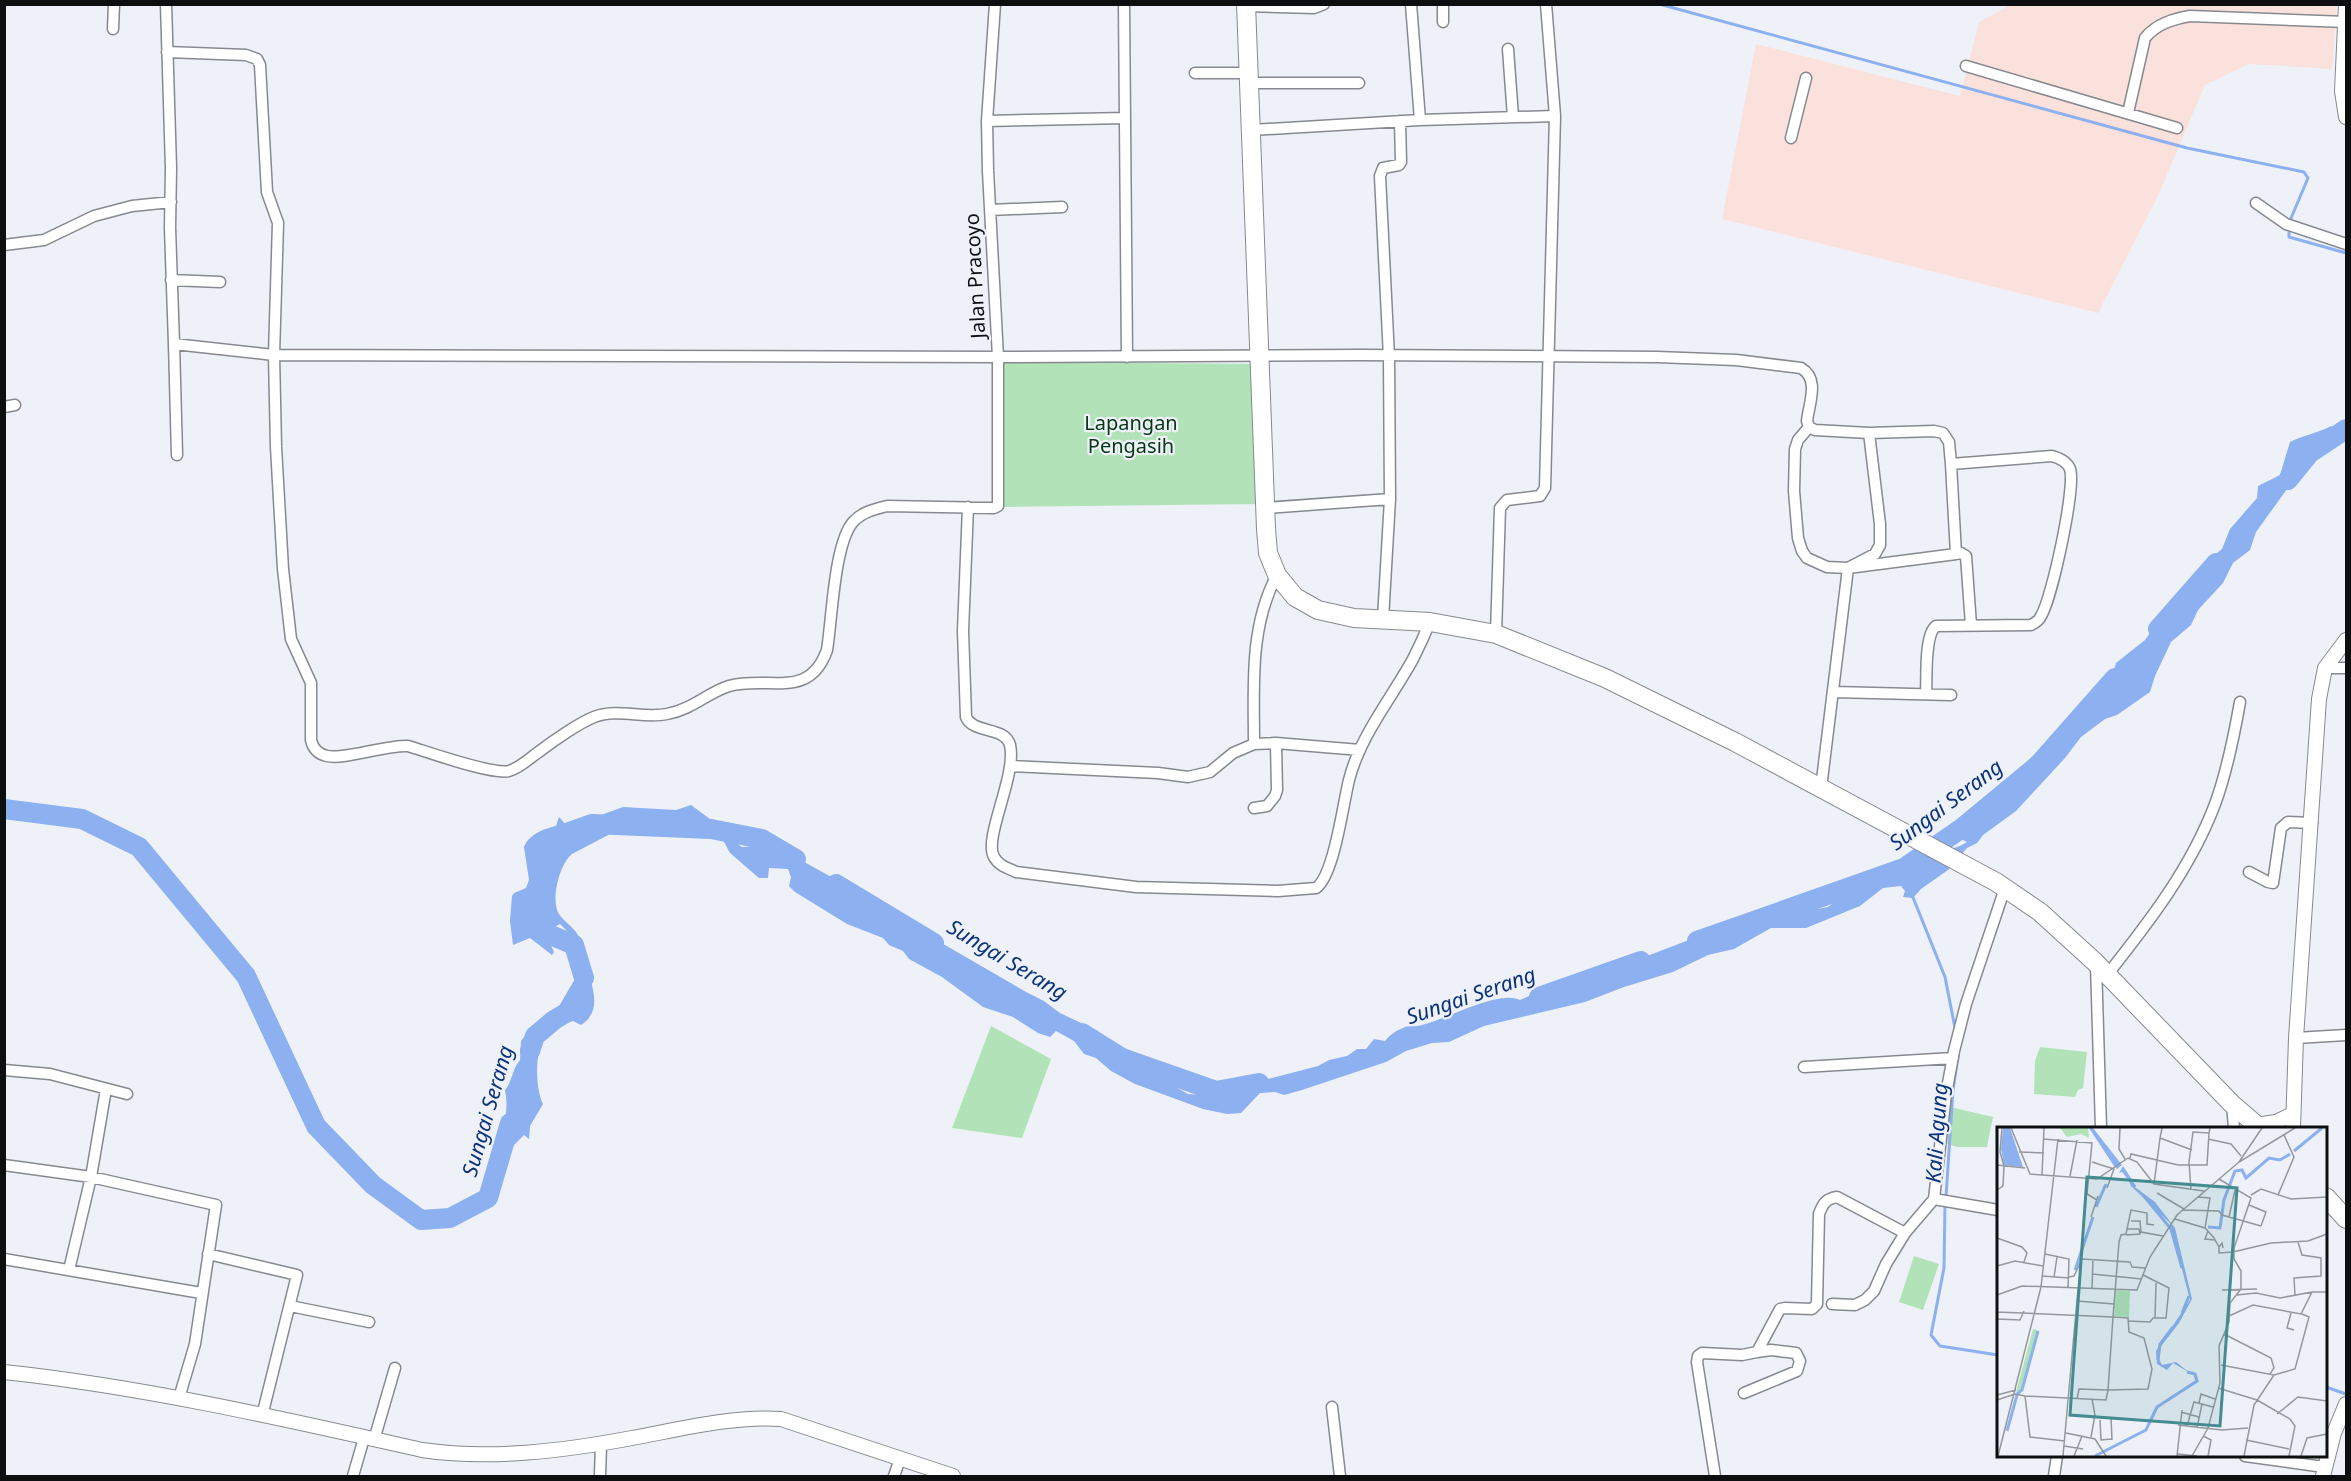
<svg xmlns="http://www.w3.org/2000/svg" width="2351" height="1481" viewBox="0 0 2351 1481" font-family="'Noto Sans',sans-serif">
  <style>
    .commercial { fill: #fbe1dc }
    .green { fill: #b2e2b7 }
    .water { fill: #8cb0f0 }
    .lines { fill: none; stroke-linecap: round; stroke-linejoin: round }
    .stream { stroke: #8cb0f0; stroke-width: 3 }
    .river { stroke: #8cb0f0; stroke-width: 20 }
    .minor-casing { stroke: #86898f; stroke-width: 13 }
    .tertiary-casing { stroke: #86898f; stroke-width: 16 }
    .primary-casing { stroke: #86898f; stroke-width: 20 }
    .minor { stroke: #fff; stroke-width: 10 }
    .tertiary { stroke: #fff; stroke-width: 14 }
    .primary { stroke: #fff; stroke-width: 18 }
    .labels { text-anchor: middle; stroke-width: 4.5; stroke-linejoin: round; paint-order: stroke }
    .street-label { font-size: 20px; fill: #0d0e10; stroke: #eef2f8 }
    .park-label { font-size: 20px; fill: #063714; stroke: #eef2f8 }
    .water-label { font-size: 21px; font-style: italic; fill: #0c327c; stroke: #eef2f8 }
    .inset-river { fill: none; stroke: #8cb0f0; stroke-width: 3 }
    .inset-road { fill: none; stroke: #94979b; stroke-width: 1.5 }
    .view { fill: #448c91; fill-opacity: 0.15; stroke: #448c91; stroke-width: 3 }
    .inset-edge { fill: none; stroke: #0d0e10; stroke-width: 3 }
  </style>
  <rect width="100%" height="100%" fill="#eef2f8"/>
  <path class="commercial" d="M2010 5H2337L2332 69 2249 64 2205 85 2157 198 2098 313 1722 219 1756 44 1960 96 1979 22Z"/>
  <path class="green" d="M1004 362 1259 364 1260 504 1003 507Z
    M991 1026 1051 1059 1022 1138 952 1128Z
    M2040 1047 2087 1052 2083 1088 2078 1090 2075 1097 2034 1094 2035 1061Z
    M1946 1106 1993 1117 1987 1147H1957L1941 1142Z
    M1914 1256 1939 1264 1923 1310 1899 1302Z"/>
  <path class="water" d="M2331 426 2341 432 2346 431V441H2338L2309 450 2300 471 2256 532 2250 550 2233 563 2223 583 2198 610 2191 625 2171 642 2155 676 2150 692 2117 715 2105 719 2081 737 2065 758 2016 811 1983 835 1977 843 1967 848 1948 870 1921 889 1913 898 1903 897 1905 891 1901 886 1883 888 1860 906 1806 928H1771L1734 949 1708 955 1673 972 1624 987 1585 1002 1484 1026 1449 1042 1432 1043 1406 1051 1386 1062 1302 1090 1284 1095 1275 1092 1260 1093 1241 1113 1227 1114 1203 1109 1135 1084 1111 1071 1096 1058 1084 1054 1074 1041 1056 1031 1050 1037 1038 1033 1013 1017 983 1007 942 977 909 959 903 951 889 945 883 938 847 924 795 892 789 886 791 877 788 869 769 868 768 878H759L730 853 724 842 707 825 688 818 666 823 633 822 572 854C560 863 550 900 559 914 566 924 575 927 580 939 582 945 582 951 584 957 589 980 606 1009 581 1025L573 1021C564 1023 553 1026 547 1034 534 1048 535 1088 543 1104L530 1126 529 1139 524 1135 513 1146 508 1145 496 1151 502 1141 494 1144C505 1124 509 1112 505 1090 513 1080 512 1069 520 1060L521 1041 533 1026 544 1032 579 972 575 939 560 924 548 930 549 941 554 952 552 955 530 938 513 945 510 921 512 896 514 893 526 888 529 880 524 847C529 834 544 829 556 826L559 817 567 826 575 831 587 828 601 815 623 807 676 810 691 805 710 819 725 836 742 847 779 845 797 858 853 889 866 909 904 928 926 934 1026 992 1044 1001 1060 1013 1098 1031 1095 1034 1118 1064 1172 1085 1188 1094 1217 1096 1226 1093 1240 1082 1264 1080 1318 1066 1329 1060 1347 1056 1357 1049H1366L1374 1039 1385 1041C1390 1035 1395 1031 1403 1028 1408 1025 1412 1027 1417 1026 1443 1022 1497 989 1520 1000L1529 996 1533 990 1568 989 1607 977 1621 966 1702 935 1757 928 1796 913 1828 907 1848 892 1878 885 1893 876 1904 864 1960 846 1967 842 1961 839 1976 819 2029 776 2037 762 2058 746 2081 724 2096 704 2103 684 2114 670 2116 663 2145 640 2168 607 2179 613 2192 597 2212 557 2222 549 2230 529 2257 498 2258 486 2280 475 2290 442C2304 435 2318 433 2331 426Z"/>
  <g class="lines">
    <path class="stream" d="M1659 4 2187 148 2304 172 2308 178 2289 223
      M2289 229V237L2346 253
      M1912 895 1945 977 1955 1028
      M1946 1197 1953 1090 1959 1049
      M1945 1204 1944 1268 1931 1335 1940 1346 1998 1355
      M2326 1387 2346 1394"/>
    <path class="river" d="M2288 480 2310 453 2346 429
      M2158 629 2216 563
      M4 809 82 819 139 847 246 976 316 1126 373 1185 421 1220 450 1218 488 1198 510 1123
      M550 839 592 824 711 829 762 839 796 859
      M836 884 934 943
      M531 921 530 926 574 945 584 978
      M1697 941 1904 868 1962 828 2038 765 2115 678
      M1539 997 1641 961
      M1082 1033 1122 1058 1216 1091 1259 1083
      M530 1051 535 1036 554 1020 571 1010"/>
    <g class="minor-casing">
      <path id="minor" d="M166 4 171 168 170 228 174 344 274 355 276 447 283 569 291 639 311 683V740C313 749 318 754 327 756 345 760 385 745 408 746 428 752 492 775 509 771 520 768 531 757 540 751 553 741 579 723 594 717 618 708 643 719 667 714 693 709 707 693 729 686 768 675 809 701 827 650 832 620 834 544 853 522 862 512 875 509 887 506L994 508 998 506V357L274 355 278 223 267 192 260 65 257 59 246 55 167 52
        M995 4 987 121 988 171 998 357 1360 355 1657 357 1736 360 1801 368C1820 379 1809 403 1807 421L1809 427 1815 430 1869 433 1934 431 1943 433 1949 442 1951 464 2052 456C2059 458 2067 461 2070 469 2076 487 2052 598 2041 616 2039 621 2035 623 2031 625L1936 626C1924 635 1927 679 1926 694
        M1124 4 1127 357
        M1411 4 1420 120
        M1246 6 1314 8 1324 4
        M1443 22V4
        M113 29 114 4
        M1508 49 1513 117
        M1966 66 2177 128
        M1195 73H1249
        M1249 83H1359
        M2128 113 2145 38C2156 24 2173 19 2190 16L2346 22
        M987 121 1125 118
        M1252 130 1420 120 1555 116
        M1791 138 1806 78
        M2256 203 2286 224 2346 244
        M990 210 1062 207
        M4 245 44 240 94 216 132 206 171 202
        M171 280 220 282
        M174 344 177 455
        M4 407 15 405
        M1809 427 1798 440 1795 449 1794 491 1798 538 1802 551 1807 558 1827 567 1848 568 1875 554 1880 545V524L1869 433
        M968 507 963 631 966 717C973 734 1005 726 1010 745 1017 776 983 838 994 857 999 866 1008 868 1016 872L1136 887 1278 891 1316 888C1334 876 1343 804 1349 780 1360 736 1391 699 1413 659 1419 647 1425 634 1430 622
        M1265 508 1390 499
        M1956 554 1961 553 1966 556 1971 625
        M1383 619 1390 499 1389 357 1380 176 1383 168 1399 165 1401 162 1400 121
        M1496 634 1500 508 1507 500 1540 496 1545 488 1555 116 1546 4
        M2325 668H2346
        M1834 692 1951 695
        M1254 744C1254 687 1249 627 1277 575
        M1010 766 1158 773 1188 777 1210 772 1233 753 1254 744 1276 743 1360 750
        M1821 788 1848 568 1956 554 1951 464
        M1254 808 1267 806 1275 796 1277 790 1276 743
        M2249 872 2268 882 2273 883 2281 828 2288 822 2312 823
        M2096 964 2101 1128
        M2107 975C2149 922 2191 868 2215 804 2227 772 2234 736 2240 702
        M2296 1038 2346 1035
        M1804 1067 1953 1058
        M4 1070 50 1074 127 1094
        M2232 1104 2234 1128
        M4 1165 91 1177 216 1205 195 1344 179 1398
        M1934 1199 1998 1210
        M208 1254 297 1275 262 1416
        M4 1259 201 1293
        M69 1270 91 1177 106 1089
        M1832 1304 1855 1305 1865 1300 1874 1291 1886 1264 1905 1233 1934 1199 1946 1094 1954 1051 1966 1004 2005 888
        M290 1306 369 1322
        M1744 1393 1797 1371 1800 1361 1796 1353 1771 1350 1757 1352 1780 1309 1785 1308 1812 1309 1817 1304 1819 1214C1823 1203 1826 1199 1837 1197L1905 1233
        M1332 1407 1340 1476
        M374 1440 395 1368
        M2245 1456 2324 1467
        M353 1476 364 1438
        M600 1476 601 1444
        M894 1476 900 1459
        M1715 1476 1697 1362 1698 1356 1702 1353 1742 1355 1757 1352
        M2054 1476 2057 1456"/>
    </g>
    <g class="tertiary-casing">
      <path id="tertiary" d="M2346 4 2342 91 2346 117
        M2256 1125 2276 1122 2293 1114
        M2293 1128 2296 1038 2319 699 2325 668 2346 640
        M4 1372C145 1387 284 1419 422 1450 491 1460 563 1451 632 1438 681 1429 731 1416 781 1419L953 1476
        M2323 1476 2334 1433 2346 1404"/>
    </g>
    <g class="primary-casing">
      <path id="primary" d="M1246 4 1266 529 1268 553 1277 575 1295 597 1318 610 1354 618 1430 622 1496 634 1605 678 1735 742 1996 882 2040 912 2096 963 2232 1104 2260 1128
        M2326 1197 2346 1219"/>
    </g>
    <use href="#minor" class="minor"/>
    <use href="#tertiary" class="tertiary"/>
    <use href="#primary" class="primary"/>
  </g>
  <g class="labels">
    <g class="street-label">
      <text transform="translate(975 276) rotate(-93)" y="7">Jalan Pracoyo</text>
    </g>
    <g class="park-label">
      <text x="1131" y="430">Lapangan<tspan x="1131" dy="23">Pengasih</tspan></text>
    </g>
    <g class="water-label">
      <text transform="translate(1946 805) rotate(-37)" y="7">Sungai Serang</text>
      <text transform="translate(1007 960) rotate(31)" y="7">Sungai Serang</text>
      <text transform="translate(1471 996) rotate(-19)" y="7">Sungai Serang</text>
      <text transform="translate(488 1111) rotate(-74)" y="7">Sungai Serang</text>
      <text transform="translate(1937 1133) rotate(-86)" y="7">Kali Agung</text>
    </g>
  </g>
  <g transform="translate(1997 1127)">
    <rect width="330" height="330" fill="#eef2f8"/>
    <path d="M63 1H91L92 11 84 7 70 10ZM119 163 133 164 132 190 117 189ZM36 202 40 203 24 263 19 265Z" fill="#b2e2b7"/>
    <path d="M6 1H13L26 40 7 38 4 22ZM92 1H96L125 38 120 42 117 39ZM126 39 134 51 135 58 158 75 178 101 195 172 182 196 162 222 161 230 165 238 179 235 193 246 176 236 170 243 160 237 159 224 193 173 173 96 134 59 128 44 122 46Z" fill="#8cb0f0"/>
    <path class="inset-river" d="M297 24 325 1M125 42 138 60M146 68 174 102 185 141M99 80 109 57M211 100 223 101 227 73 238 44 245 43 249 51 272 31 283 33 293 27M78 143 96 90M185 186 192 169M161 233 163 217 176 200M20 267 25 263 41 204M10 304 20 268M98 329 149 303 160 280 200 254 198 247 190 245"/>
    <path class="inset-road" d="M5 1 3 25 7 39M14 1 33 47 100 52 131 31 140 35 157 57 207 64M123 1 122 22 128 32M165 1 163 11 195 23M46 12 95 16 90 67 100 73M211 12 234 17 244 29M22 25 47 26M133 31 134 27 181 38H210L212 6M95 35 117 42 110 61M242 35 265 1M0 38 28 41M45 48 47 1M73 49 80 13M157 57 163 11M0 63 6 59 7 39M194 63 192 35 196 5 212 6 213 1M160 66 187 82M254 68 264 62 294 72 330 70M281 68 297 30 287 8M201 70 213 71 208 101M252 78 269 85 264 99M186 83 222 84 225 88 264 99M94 90 101 69M232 90 238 63M178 92 208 101 218 112M134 94H143L144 105 166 109M211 104 208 112 218 113 222 120 225 116 226 121M129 108 143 107 142 102H130M0 111 25 120 30 126 27 135M222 120V126L236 125 274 116 311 114 330 107M48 127 72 132 71 161M0 139 18 134 46 139M95 147 145 152M45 149 72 151M57 150 60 130M72 150 77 149 85 132 133 135 135 140 148 141M44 160 61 12M95 162 96 132M225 163 260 162M0 168 25 159 140 163 153 130 180 88 242 35 298 1M240 168 259 166 283 171 315 165M298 168 297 151 324 149V131L305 128 301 115M0 172V193M80 174 117 177M0 185 116 190 122 115 124 108 129 107 134 83 150 86V97L157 98M294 186 290 201 297 203M232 189 256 178 304 187 315 165H330M158 191 159 156M0 192 23 193 27 184M131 194 153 195 156 191H169L172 161 146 148M227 207 274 231 277 241 273 247M224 238 277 248 257 278 247 329M277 248 298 242 312 190 305 187M221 261 260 273 293 292 298 299 292 329M0 268 19 263M28 269 33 310 68 314M0 273 18 267 28 269 109 273 111 263 151 262 155 242 147 211 132 205 131 191 116 190 111 263 82 262 80 272M202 276 204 267 218 272M184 285 202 290M280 287 301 270 330 274M114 290 115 313M103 293 104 313 115 312M181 298 225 303 251 301M190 299 197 275 216 280M200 301 205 277M69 306 98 312 109 329M206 309 214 313 211 329M94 310 98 288 95 272M249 313 292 322M67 319 86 322M181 327 200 329M1 329 44 160M66 329 81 162M77 329 85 309M180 329 185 283M195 329 211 301 223 256 222 219 232 195 233 176 244 162V144L237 132V121L254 71 222 52M304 329 310 311 330 307"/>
    <path class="view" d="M90 50 240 61 223 299 73 288Z"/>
    <rect width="330" height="330" class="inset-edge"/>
  </g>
  <rect width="2351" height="1481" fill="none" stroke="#0d0e10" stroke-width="12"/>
</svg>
